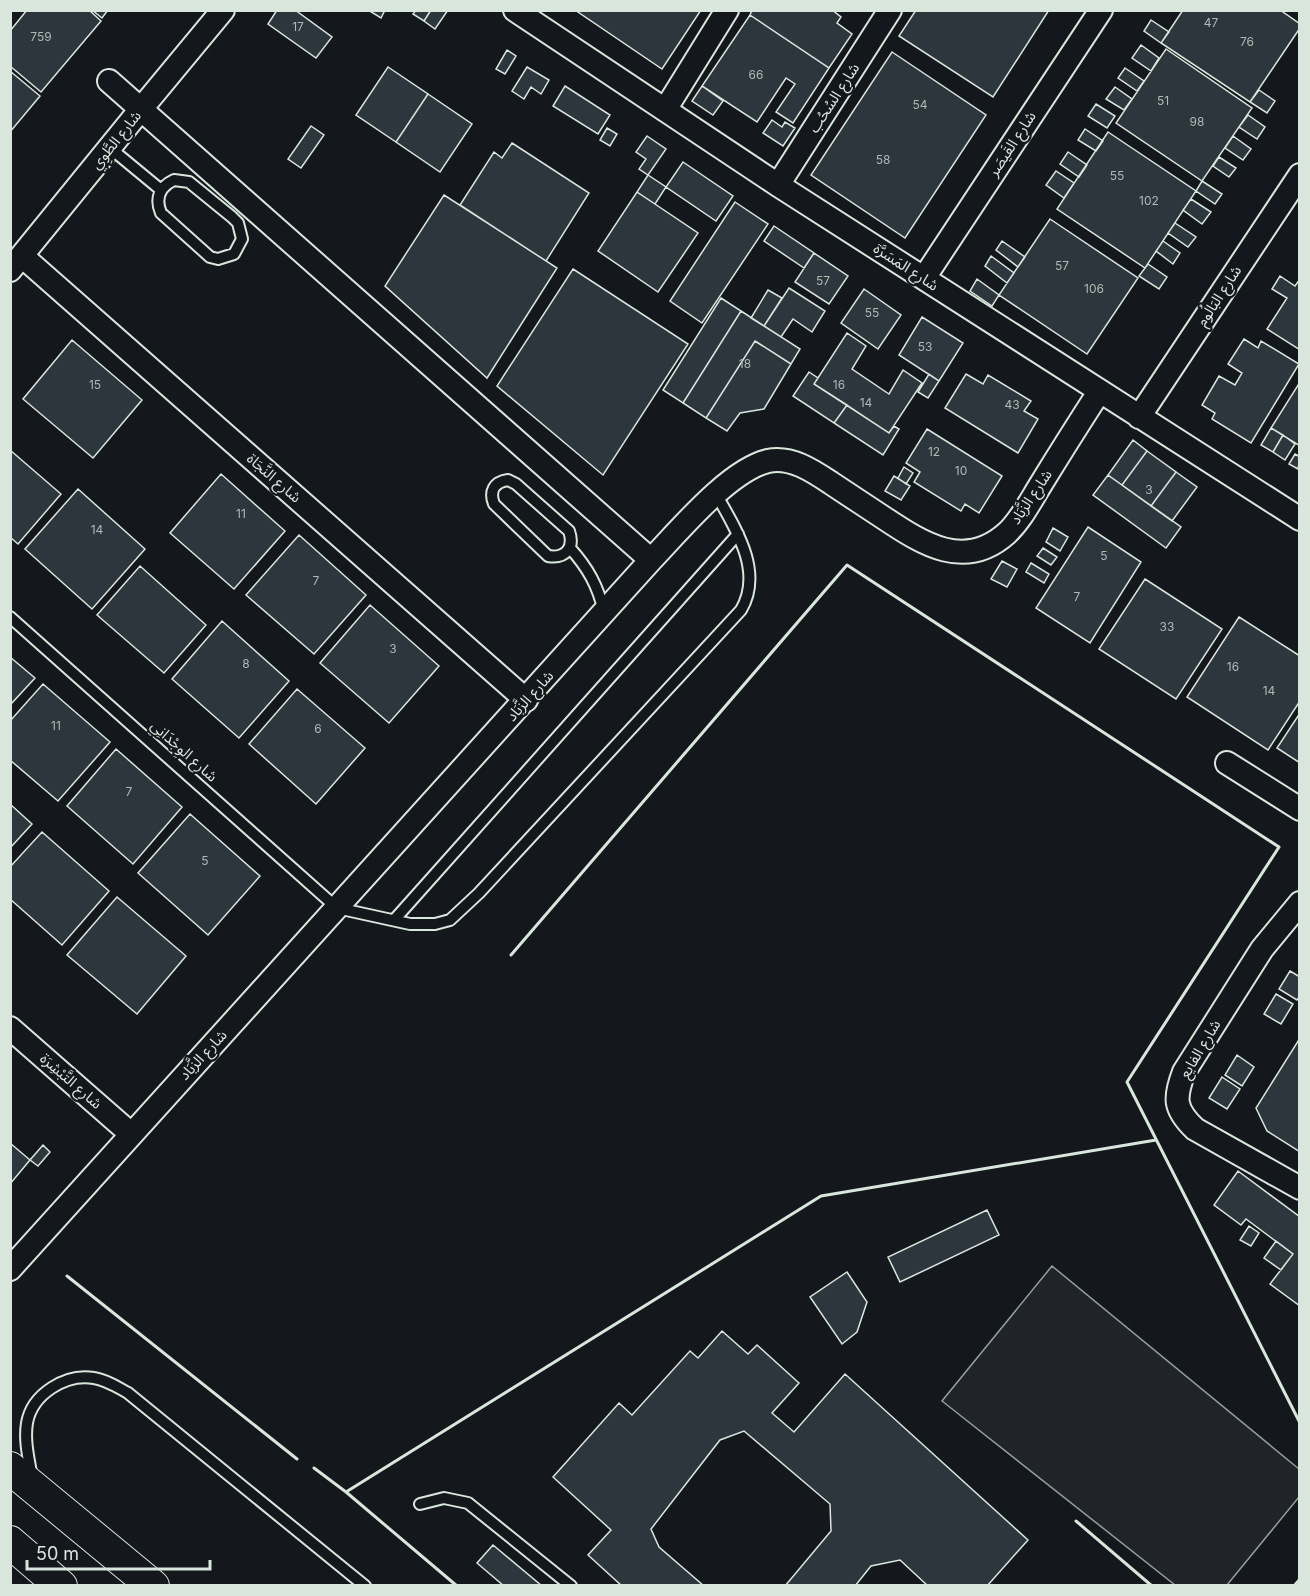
<svg xmlns="http://www.w3.org/2000/svg" width="1310" height="1596" viewBox="0 0 1310 1596" font-family="Inter,'Noto Sans Arabic',sans-serif">
  <style>
    .green { fill: #202428; stroke: #939e99; stroke-width: 1.5 }
    .building { fill: #2c363c; stroke: #d8e6dc; stroke-width: 1.5 }
    .lines { fill: none; stroke-linecap: round; stroke-linejoin: round }
    .lane-casing { stroke: #d8e6dc; stroke-width: 14 }
    .street-casing { stroke: #d8e6dc; stroke-width: 26 }
    .secondary-casing { stroke: #d8e6dc; stroke-width: 34 }
    .lane { stroke: #14181c; stroke-width: 10 }
    .street { stroke: #14181c; stroke-width: 22 }
    .secondary { stroke: #14181c; stroke-width: 32 }
    .wall { stroke: #d8e6dc; stroke-width: 3 }
    .labels { text-anchor: middle; stroke-width: 4.5; stroke-linejoin: round; paint-order: stroke }
    .number-label { font-size: 12px; fill: #adbab4 }
    .street-label { font-size: 15px; fill: #d8e6dc; stroke: #14181c }
  </style>
  <rect width="100%" height="100%" fill="#14181c"/>
  <path class="green" d="M1052 1266 1299 1469V1497L1227 1585H1175L942 1401Z"/>
  <path class="building" d="M27 10H89L101 21 41 92 10 66V31Z
    M92 10H108L102 18Z
    M277 10H295L332 37 316 58 268 24Z
    M368 10H385L381 18Z
    M416 10H431L424 21 413 14Z
    M431 10H448L435 29 424 21Z
    M575 10H701L662 69Z
    M752 10H832L841 17 837 23 852 34 829 68 750 15Z
    M916 10H1049L993 97 899 36Z
    M1183 10H1280L1300 24V28L1250 102 1161 43Z
    M750 15 829 68 793 123 776 112 795 84 786 78 757 122 702 86Z
    M1151 20 1169 32 1161 43 1144 31Z
    M1141 45 1159 58 1151 71 1132 58Z
    M1166 49 1252 108 1202 181 1116 123Z
    M507 50 516 56 505 74 496 69Z
    M892 52 986 115 905 238 811 175Z
    M388 67 428 94 396 142 356 115Z
    M527 67 549 80 541 94 531 87 524 99 512 91Z
    M1125 68 1144 81 1137 91 1118 78Z
    M10 71 40 96 10 132Z
    M565 86 610 115 598 134 553 106Z
    M702 86 723 101 713 115 692 101Z
    M1115 87 1132 99 1124 110 1106 99Z
    M1259 90 1275 101 1267 113 1250 102Z
    M428 94 472 124 440 172 396 142Z
    M1096 104 1115 116 1107 128 1088 116Z
    M1248 115 1265 127 1257 139 1239 127Z
    M772 120 782 127 785 122 795 128 783 146 763 133Z
    M311 126 324 135 301 168 288 159Z
    M607 128 617 134 610 146 600 140Z
    M1085 129 1103 141 1096 151 1078 140Z
    M1108 132 1196 191 1145 268 1057 209Z
    M647 136 666 149 648 175 639 169 646 159 636 152Z
    M1233 136 1251 149 1243 160 1225 148Z
    M512 143 589 193 546 261 460 205 494 152 502 158Z
    M1068 152 1087 165 1079 177 1060 164Z
    M1219 157 1236 168 1229 177 1213 166Z
    M683 162 733 196 716 221 666 187Z
    M1056 171 1074 183 1064 198 1046 185Z
    M648 175 666 187 655 204 637 192Z
    M1202 181 1222 194 1215 204 1196 191Z
    M637 192 698 233 658 292 598 251Z
    M444 195 557 268 487 378 385 286Z
    M1191 199 1211 212 1202 224 1183 210Z
    M735 202 768 224 702 323 670 301Z
    M1050 219 1138 278 1087 354 999 295Z
    M1175 223 1196 237 1188 247 1168 233Z
    M774 226 814 253 804 268 764 241Z
    M1002 241 1025 257 1018 267 996 250Z
    M1163 241 1180 253 1173 264 1156 251Z
    M814 253 848 276 829 304 795 282Z
    M991 256 1014 273 1007 283 985 266Z
    M1148 264 1167 277 1159 289 1139 276Z
    M573 269 688 344 603 475 497 386Z
    M1280 276 1295 286 1300 279V350L1267 329 1287 298 1272 289Z
    M977 279 999 295 992 306 970 291Z
    M789 288 825 311 812 332 793 319 781 337 764 326Z
    M864 289 901 315 878 349 841 323Z
    M768 290 782 298 764 326 751 318Z
    M721 298 741 311 683 403 663 390Z
    M741 311 800 349 791 364 755 341 706 418 683 403Z
    M922 317 963 343 939 381 899 355Z
    M847 333 866 346 852 369 889 394 903 370 922 383 889 433 814 384Z
    M1244 339 1258 348 1261 341 1299 364 1251 443 1212 419 1215 413 1202 405 1219 376 1235 385 1242 373 1228 364Z
    M72 340 142 400 93 458 23 399Z
    M755 341 791 364 764 409 740 413 727 431 706 418Z
    M809 372 818 378 814 384 847 405 834 423 793 396Z
    M929 374 939 381 928 398 918 392Z
    M966 374 983 384 988 375 1031 401 1024 411 1038 419 1018 453 945 408Z
    M1300 382V446L1271 428Z
    M847 405 889 433 894 426 899 429 883 455 834 423Z
    M1271 428 1283 435 1273 452 1261 445Z
    M927 429 1002 476 979 513 965 504 961 511 914 482 920 472 906 463Z
    M1283 435 1295 444 1285 460 1273 452Z
    M1133 440 1147 451 1122 485 1108 475Z
    M10 450 61 494 18 544 10 537Z
    M1147 451 1176 472 1151 506 1122 485Z
    M1295 454 1300 457 1298 469 1289 464Z
    M904 467 913 473 906 484 898 478Z
    M1176 472 1197 487 1172 521 1151 506Z
    M221 474 285 531 234 589 170 533Z
    M1108 475 1181 527 1166 548 1093 495Z
    M894 476 910 486 901 500 885 491Z
    M78 489 145 549 92 609 25 549Z
    M1088 527 1141 562 1090 643 1036 608Z
    M1053 528 1068 537 1060 551 1046 542Z
    M299 535 366 595 314 654 246 595Z
    M1043 548 1057 557 1051 565 1037 556Z
    M1002 561 1017 569 1007 587 991 579Z
    M1031 563 1049 574 1044 583 1026 572Z
    M140 566 206 625 164 673 97 615Z
    M1145 579 1222 629 1176 699 1099 649Z
    M370 605 439 666 389 723 320 663Z
    M1239 617 1300 656V701L1268 750 1187 697Z
    M222 621 289 681 239 738 172 679Z
    M10 657 35 678 10 705Z
    M43 684 110 742 58 801 10 760V721Z
    M297 689 365 748 316 804 249 744Z
    M1300 713V763L1277 748Z
    M116 749 182 807 133 864 67 806Z
    M10 804 32 824 10 848Z
    M190 814 260 876 208 935 138 873Z
    M42 832 109 891 62 945 10 899V867Z
    M117 897 186 956 137 1014 67 955Z
    M1290 971 1300 977V996L1297 1000 1279 989Z
    M1276 994 1293 1004 1281 1024 1264 1014Z
    M1300 1038V1152L1267 1131 1256 1108Z
    M1237 1055 1254 1067 1242 1086 1225 1075Z
    M1222 1077 1240 1089 1227 1109 1209 1098Z
    M10 1143 30 1160 10 1184Z
    M43 1145 50 1152 38 1166 30 1160Z
    M1238 1171 1300 1217V1306L1270 1284 1293 1254 1246 1219 1241 1225 1214 1205Z
    M987 1210 999 1235 900 1282 888 1257Z
    M1249 1226 1259 1233 1251 1246 1240 1240Z
    M1276 1241 1293 1254 1281 1270 1264 1258Z
    M847 1272 867 1302 857 1332 842 1344 810 1297Z
    M722 1331 748 1354 757 1345 799 1383 772 1413 794 1432 845 1374 1028 1540 987 1586H928L900 1560 871 1566 855 1586H785L831 1531 830 1504 744 1431 720 1440 651 1529 659 1547 704 1586H622L588 1555 611 1530 553 1477 619 1403 632 1415 690 1351 698 1358Z
    M493 1545 542 1586H504L477 1563Z"/>
  <g class="lines">
    <g class="lane-casing">
      <path id="lane" d="M109 147 161 190
        M174 180 189 182 232 217 238 223 242 239 234 254 218 259 210 257 161 213C155 199 159 187 174 180Z
        M508 480 516 484 569 531C575 548 565 559 548 556L494 504C489 491 494 482 508 480Z
        M570 548C588 568 598 586 604 612
        M10 617 337 908 410 924H435L450 920 479 893 741 610C764 571 735 528 716 494
        M395 919 738 534
        M32 1478C29 1460 24 1441 27 1423 32 1394 66 1373 94 1378 107 1380 117 1387 128 1393L365 1586
        M420 1504 444 1498 468 1503 571 1586"/>
    </g>
    <g class="street-casing">
      <path id="street" d="M515 10 778 185 1300 519
        M109 81 651 560
        M665 110 727 10
        M778 185 890 10
        M22 256 526 700
        M10 270 141 109 223 10
        M924 278 1101 10
        M1139 417 1300 175
        M1227 763 1300 809
        M1300 903 1262 949 1184 1072C1174 1098 1174 1109 1195 1129L1300 1188
        M10 1028 131 1134
        M10 1269 651 560C679 531 729 470 768 461 791 456 813 471 831 483 849 495 866 506 884 518 923 544 965 571 1007 533 1021 520 1031 500 1041 484 1060 453 1079 423 1099 392"/>
    </g>
    <g class="secondary-casing">
      <path id="secondary" d="M10 1468 153 1586
        M10 1542 61 1586"/>
    </g>
    <use href="#lane" class="lane"/>
    <use href="#street" class="street"/>
    <use href="#secondary" class="secondary"/>
    <path class="wall" d="M511 955 847 565 1279 847 1127 1082 1300 1423
      M67 1276 297 1459
      M314 1468 346 1492 821 1196 1156 1140
      M346 1492 457 1586
      M1076 1521 1152 1586
      M1294 1586 1300 1579"/>
  </g>
  <g class="labels">
    <g class="number-label">
      <text x="1211" y="27">47</text>
      <text x="298" y="31">17</text>
      <text x="41" y="41">759</text>
      <text x="1247" y="46">76</text>
      <text x="756" y="79">66</text>
      <text x="1163" y="105">51</text>
      <text x="920" y="109">54</text>
      <text x="1197" y="126">98</text>
      <text x="883" y="164">58</text>
      <text x="1117" y="180">55</text>
      <text x="1149" y="205">102</text>
      <text x="1062" y="270">57</text>
      <text x="823" y="285">57</text>
      <text x="1094" y="293">106</text>
      <text x="872" y="317">55</text>
      <text x="925" y="351">53</text>
      <text x="745" y="368">18</text>
      <text x="95" y="389">15</text>
      <text x="839" y="389">16</text>
      <text x="866" y="407">14</text>
      <text x="1012" y="409">43</text>
      <text x="934" y="456">12</text>
      <text x="961" y="475">10</text>
      <text x="1149" y="494">3</text>
      <text x="241" y="518">11</text>
      <text x="97" y="534">14</text>
      <text x="1104" y="560">5</text>
      <text x="316" y="585">7</text>
      <text x="1077" y="601">7</text>
      <text x="1167" y="631">33</text>
      <text x="393" y="653">3</text>
      <text x="246" y="668">8</text>
      <text x="1233" y="671">16</text>
      <text x="1269" y="695">14</text>
      <text x="56" y="730">11</text>
      <text x="318" y="733">6</text>
      <text x="129" y="796">7</text>
      <text x="205" y="865">5</text>
    </g>
    <g class="street-label">
      <text transform="translate(834 98) rotate(-57)" y="5">شارع السُحُب</text>
      <text transform="translate(116 140) rotate(-51)" y="5">شارع الطَّوِي</text>
      <text transform="translate(1012 144) rotate(-57)" y="5">شارع القَيصَر</text>
      <text transform="translate(906 267) rotate(33)" y="5">شارع المَسَرَّة</text>
      <text transform="translate(1219 296) rotate(-57)" y="5">شارع البَالُوم</text>
      <text transform="translate(274 478) rotate(41)" y="5">شارع النَّجَاة</text>
      <text transform="translate(1031 497) rotate(-56)" y="5">شارع الزَّبَاد</text>
      <text transform="translate(530 696) rotate(-48)" y="5">شارع الزَّبَاد</text>
      <text transform="translate(184 751) rotate(42)" y="5">شارع الوِجْدَانِي</text>
      <text transform="translate(1200 1049) rotate(-59)" y="5">شارع الفايع</text>
      <text transform="translate(203 1055) rotate(-47)" y="5">شارع الزَّبَاد</text>
      <text transform="translate(71 1081) rotate(41)" y="5">شارع التَّبْشِرَة</text>
    </g>
  </g>
  <rect width="1310" height="1596" fill="none" stroke="#d8e6dc" stroke-width="24"/>
  <path d="M27 1560v9h183v-9" fill="none" stroke="#d8e6dc" stroke-width="3"/>
  <text x="36" y="1560" font-size="18" fill="#d8e6dc" stroke="#14181c" stroke-width="4.5" paint-order="stroke">50 m</text>
</svg>
